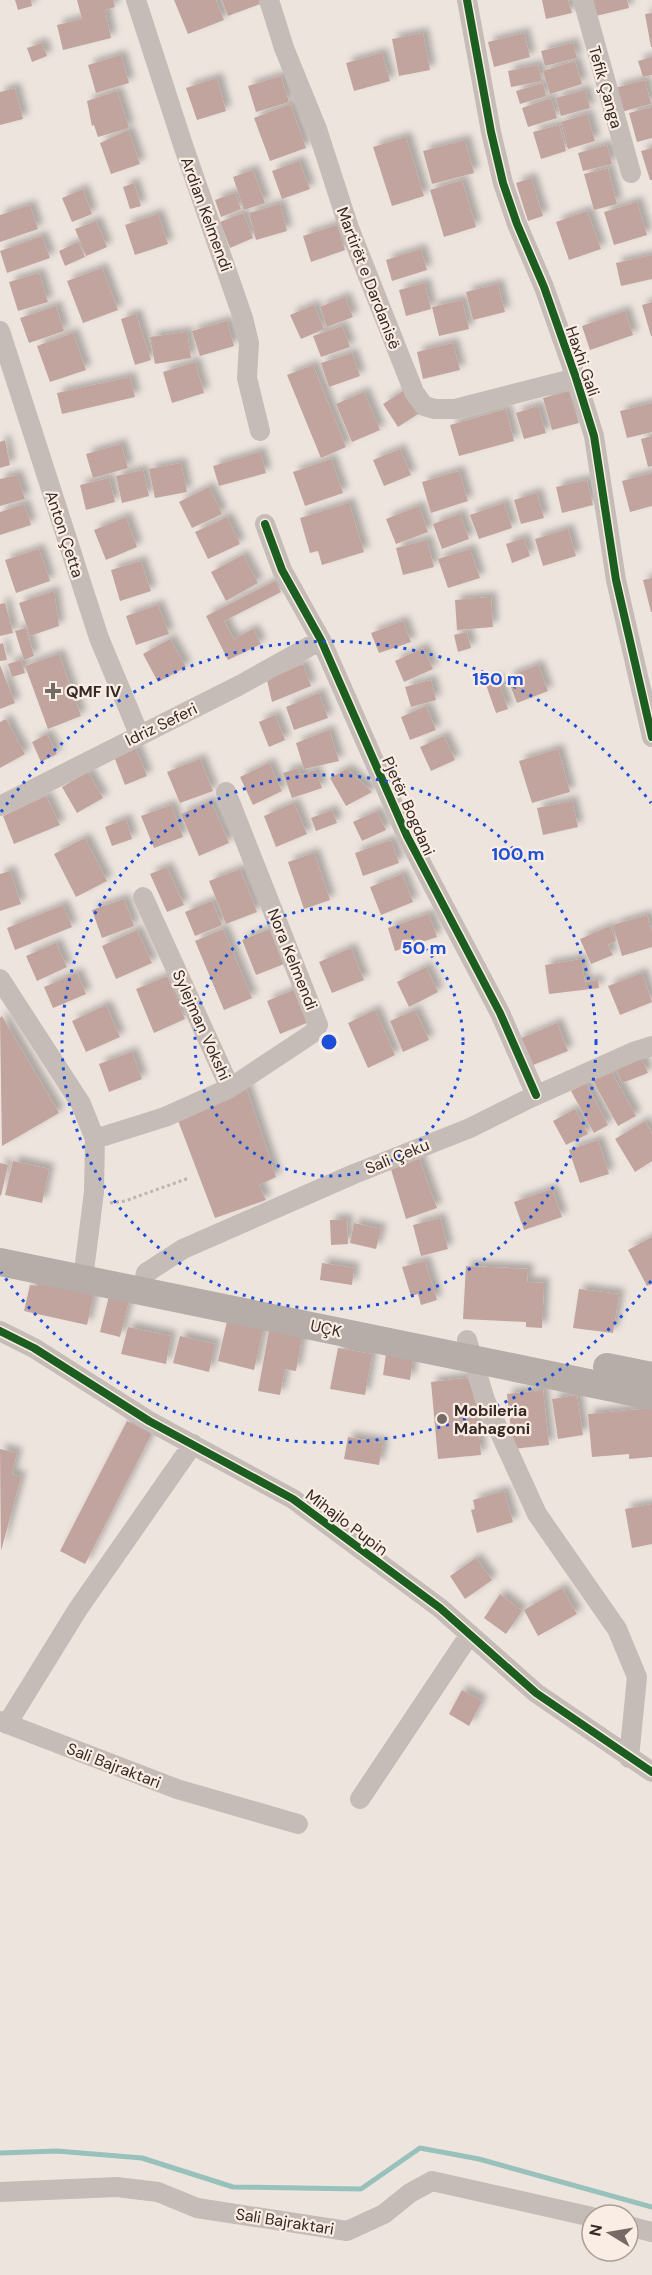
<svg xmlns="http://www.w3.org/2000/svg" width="652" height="2275" viewBox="0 0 652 2275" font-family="'DM Sans',sans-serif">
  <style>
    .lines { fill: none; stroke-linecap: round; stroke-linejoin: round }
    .stream { stroke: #99c1bb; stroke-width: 5 }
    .building { fill: #c2a49e; filter: url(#shadow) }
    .path { stroke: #beb4b0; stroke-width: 3; stroke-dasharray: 3 3; stroke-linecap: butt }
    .minor { stroke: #c6bcb7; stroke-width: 20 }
    .secondary { stroke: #b6aca8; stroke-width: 28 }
    .cycleway-casing { stroke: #faede4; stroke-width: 11 }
    .cycleway { stroke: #1b5e20; stroke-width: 8 }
    .ring { fill: none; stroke: #1d4ed8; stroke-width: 3; stroke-dasharray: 3 6 }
    .poi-dot { fill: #766a66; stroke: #faede4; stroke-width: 2 }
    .labels { text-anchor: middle; stroke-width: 4.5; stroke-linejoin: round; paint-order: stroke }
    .street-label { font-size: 16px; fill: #362926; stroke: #faede4 }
    .poi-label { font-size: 16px; font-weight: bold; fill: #362926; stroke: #faede4; text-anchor: start }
    .centre { fill: #1d4ed8; stroke: #faede4; stroke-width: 3 }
    .ring-label { font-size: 18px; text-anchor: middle; font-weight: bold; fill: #1d4ed8; stroke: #faede4; stroke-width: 4.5; stroke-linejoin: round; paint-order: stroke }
  </style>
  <defs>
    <filter id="shadow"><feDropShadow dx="5.5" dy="-5.5" stdDeviation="3" flood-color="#0004"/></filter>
  </defs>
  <rect width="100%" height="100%" fill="#ede4de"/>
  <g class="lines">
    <path class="stream" d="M0 2153 57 2151 142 2158 233 2187 361 2189 420 2148 479 2159 652 2207"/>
  </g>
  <path class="building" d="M15 0H31L32 6 18 10Z
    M77 0H113L115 7 105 10 111 38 63 50 57 25 82 19Z
    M174 0H216L224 20 188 34Z
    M222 0H259L260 4 228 16Z
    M542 0H568L572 13 546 19Z
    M592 0H627L629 8 596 16Z
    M652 13V47H651L645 14Z
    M423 33 430 70 399 76 392 39Z
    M524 33 530 57 494 67 488 42Z
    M42 43 47 56 32 62 27 48Z
    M573 43 577 58 545 66 541 51Z
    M382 53 390 81 354 91 346 63Z
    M121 55 129 83 96 93 88 65Z
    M652 57V75L643 77 638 61Z
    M575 61 582 84 550 94 543 71Z
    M538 65 542 81 511 87 508 71Z
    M281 76 289 102 256 112 248 86Z
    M217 78 226 111 197 120 186 88Z
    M645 80 651 104 621 112 615 88Z
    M543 83 546 96 520 104 516 91Z
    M15 88 23 119 0 125V92Z
    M585 90 590 108 561 116 556 98Z
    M117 91 129 128 98 137 94 125 92 126 87 101Z
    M551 98 557 118 528 127 522 108Z
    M290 104 306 148 270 161 254 118Z
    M652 107V138L637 142 629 113Z
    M587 114 595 141 568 149 561 122Z
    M559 125 566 151 541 159 533 132Z
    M124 132H129L140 164 111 174 100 143Z
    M406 137 424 196 392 206 373 147Z
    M465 140 474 173 432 184 423 151Z
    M607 145 612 164 583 171 578 153Z
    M652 148V180H650L641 151Z
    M299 161 310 189 282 199 272 171Z
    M608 168 617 204 594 210 584 174Z
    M253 170 265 203 244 210 233 177Z
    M531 178 543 216 528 221 516 183Z
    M462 180 476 227 444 237 430 190Z
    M134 183 141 206 130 209 123 187Z
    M83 189 92 214 72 222 62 198Z
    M235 193 241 209 221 217 215 200Z
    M637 202 647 235 614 245 604 212Z
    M280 204 287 231 256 240 249 213Z
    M30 205 38 229 0 242V215Z
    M587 211 601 249 569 260 556 222Z
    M243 213 253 238 230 248 220 222Z
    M158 214 168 244 135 255 125 225Z
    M96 221 107 247 86 256 75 229Z
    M337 225 345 250 311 262 303 236Z
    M42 236 50 258 7 273 0 251Z
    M78 242 85 257 65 266 59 251Z
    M421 249 427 270 392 281 386 260Z
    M652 255V279L621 286 616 263Z
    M102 268 118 310 83 323 67 281Z
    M39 273 48 302 18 311 9 282Z
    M425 283 431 309 406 316 399 290Z
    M498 284 505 312 473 320 466 292Z
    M345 297 353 317 327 327 320 307Z
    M462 300 469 329 439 336 432 307Z
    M652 302V336H651L642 305Z
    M314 305 324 329 301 339 290 315Z
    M56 306 64 331 29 343 20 318Z
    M625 311 633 335 590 350 582 326Z
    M136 314 151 360 135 365 121 319Z
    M227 321 234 346 200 356 192 331Z
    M342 326 350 347 321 357 313 336Z
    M187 332 191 358 155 364 150 337Z
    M73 333 86 370 50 382 37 346Z
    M453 343 460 370 423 379 417 352Z
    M352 353 360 376 329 387 321 363Z
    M195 362 204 393 172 403 163 372Z
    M313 365 346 447 321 458 287 375Z
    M130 377 135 397 62 414 57 393Z
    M406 389 421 412 398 427 383 404Z
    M569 391 579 423 552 430 543 398Z
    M364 392 380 430 352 442 336 404Z
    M652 403V432L627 438 620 411Z
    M538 406 546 433 524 439 516 413Z
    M506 409 514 441 459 456 450 425Z
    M652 436V466L648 467 641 439Z
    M5 440 10 465 0 468V442Z
    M121 444 128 468 93 478 86 454Z
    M400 449 411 475 384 486 373 460Z
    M260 452 266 473 219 486 213 466Z
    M331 459 343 493 305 506 293 472Z
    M181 463 187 492 155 498 149 469Z
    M143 470 149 496 122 503 116 476Z
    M459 471 468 501 431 513 422 482Z
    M652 473V506L630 512 622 481Z
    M17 475 25 499 0 506V479Z
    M109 478 115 502 86 510 80 485Z
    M587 480 593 505 562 513 556 487Z
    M209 487 222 514 192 528 179 502Z
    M537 493 544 518 521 524 514 500Z
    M349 503 364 552 322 565 318 551 310 553 300 518Z
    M504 503 512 528 479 539 470 515Z
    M24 504 31 525 0 535V512Z
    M419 506 428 532 396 544 386 519Z
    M460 514 469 539 442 549 433 524Z
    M126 517 137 547 106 560 94 530Z
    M227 517 240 544 208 559 195 532Z
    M568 529 576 556 543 566 535 539Z
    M524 538 530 556 512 563 506 544Z
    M427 540 434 567 403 575 396 548Z
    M39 549 50 581 16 593 5 560Z
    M470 549 480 578 448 588 438 559Z
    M243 555 258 583 226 601 211 572Z
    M141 561 151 591 120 601 111 570Z
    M652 578V612H651L643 580Z
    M275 581 281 592 224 621 234 639 253 629 261 644 228 660 206 616Z
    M54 591 59 626 30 636 19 603Z
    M491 597 493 627 457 630 455 600Z
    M5 603 13 633 0 636V604Z
    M158 605 169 634 136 645 126 616Z
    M403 621 411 642 379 653 371 633Z
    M26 628 34 656 24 660 15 631Z
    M467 632 471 648 458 652 454 635Z
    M170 639 186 667 158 682 143 654Z
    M3 643 7 660 0 661V644Z
    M423 648 433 669 404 682 395 661Z
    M59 654 81 716 48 729 25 666Z
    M21 660 25 673 12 677 8 664Z
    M303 664 311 686 272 702 267 680Z
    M0 665 15 703 0 709Z
    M538 665 548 691 517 703 507 677Z
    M497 678 508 709 496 713 485 682Z
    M431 680 436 700 411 707 405 687Z
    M319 693 328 718 294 730 286 707Z
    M426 706 436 730 410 740 401 717Z
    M275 715 285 740 269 747 259 722Z
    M6 719 25 754 0 768V722Z
    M329 730 339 761 304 769 296 743Z
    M47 734 57 754 41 762 32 742Z
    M444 736 455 760 431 771 420 747Z
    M135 746 147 776 125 785 113 754Z
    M558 749 570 792 532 803 519 761Z
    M200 759 213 791 180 803 167 772Z
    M269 763 282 791 253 805 240 777Z
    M298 768 301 775 315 770 322 788 292 798 283 773Z
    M347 769 372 792 346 806 330 778Z
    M88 772 103 798 77 813 62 787Z
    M46 796 60 825 14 844 3 816Z
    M211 801 229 843 199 856 181 814Z
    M572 801 578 827 543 835 537 808Z
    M294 803 307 834 276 847 264 816Z
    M171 805 183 837 154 848 141 816Z
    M332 810 337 823 316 831 311 818Z
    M377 811 386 830 362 841 353 822Z
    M126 819 132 839 112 846 105 827Z
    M85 838 107 881 76 897 54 854Z
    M391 840 399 863 363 876 355 853Z
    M314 853 330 900 304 909 288 862Z
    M167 867 184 905 167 912 150 874Z
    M240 869 257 912 226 924 209 881Z
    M10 871 21 904 0 911V874Z
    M402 874 413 902 381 915 370 887Z
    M124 899 134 926 102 938 92 910Z
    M212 901 222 925 195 936 185 912Z
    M63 905 72 927 15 950 7 928Z
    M429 914 437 937 395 951 388 928Z
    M647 915 652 931V947L622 956 613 925Z
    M610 926 616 941 608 945 613 955 591 964 580 939Z
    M223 929 252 998 224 1010 195 941Z
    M270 929 284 964 256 975 242 940Z
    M137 930 152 963 116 979 102 946Z
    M56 943 67 967 37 981 26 956Z
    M351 948 364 980 332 993 319 962Z
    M581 959 585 982 598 980 599 988 549 994 545 965Z
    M426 967 438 992 409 1007 397 982Z
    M77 973 86 994 53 1008 44 987Z
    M642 973 652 1002 620 1015 608 986Z
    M167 976 185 1019 154 1033 136 989Z
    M296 989 309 1022 280 1034 267 1001Z
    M106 1005 120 1037 86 1052 72 1021Z
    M375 1010 395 1055 368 1068 348 1023Z
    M415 1010 429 1040 403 1052 390 1021Z
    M2 1016 59 1113 2 1146 0 1018Z
    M557 1023 568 1051 528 1067 517 1040Z
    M132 1052 142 1079 109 1092 99 1064Z
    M640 1055 648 1073 622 1083 615 1065Z
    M610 1069 636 1116 618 1126 592 1079Z
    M586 1083 608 1125 594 1133 571 1091Z
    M246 1087 276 1177 259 1185 266 1200 215 1218 177 1118Z
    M575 1109 588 1134 566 1145 553 1121Z
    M645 1121 652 1134V1161L635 1172 615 1139Z
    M598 1140 609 1174 580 1183 569 1150Z
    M418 1156 437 1208 406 1219 390 1166Z
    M13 1161 49 1169 42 1203 5 1195Z
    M0 1163 8 1165 1 1196 0 1195Z
    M552 1189 562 1217 524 1230 514 1202Z
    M440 1218 448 1249 421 1256 413 1225Z
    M347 1219 348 1244 331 1245 330 1220Z
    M354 1223 381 1229 376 1249 350 1243Z
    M652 1237V1284L647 1286 628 1250Z
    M425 1261 437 1300 421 1305 418 1294 411 1296 402 1267Z
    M322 1263 354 1268 352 1285 320 1280Z
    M466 1266 528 1269 527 1282 544 1283 542 1328 526 1327V1322L463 1319Z
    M39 1275 95 1288 87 1325 24 1311 30 1285 37 1286Z
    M579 1289 619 1294 613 1333 573 1328Z
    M110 1292 130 1297 120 1337 100 1332Z
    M228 1317 264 1326 254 1370 218 1361Z
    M270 1325 303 1331 296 1371 285 1369 280 1395 258 1391Z
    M128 1327 171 1336 166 1364 121 1354Z
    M180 1336 215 1344 209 1372 173 1363Z
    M338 1348 372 1354 365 1395 330 1389Z
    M386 1354 413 1358 410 1380 383 1375Z
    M474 1377 481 1455 438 1459 431 1382Z
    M543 1390 549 1445 513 1449 507 1394Z
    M577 1395 583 1435 558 1439 552 1399Z
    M652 1408V1457L629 1459V1454L592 1457 588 1414Z
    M127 1421 152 1433 85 1564 60 1551Z
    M348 1437 383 1443 379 1465 344 1459Z
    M0 1449 17 1453 12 1474 21 1477 1 1551Z
    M504 1491 513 1522 477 1533 471 1510 475 1509 473 1500Z
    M652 1504V1544L632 1548 625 1509Z
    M476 1558 492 1580 465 1599 450 1576Z
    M562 1588 577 1614 538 1636 524 1610Z
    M500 1594 522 1611 506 1634 484 1618Z
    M462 1690 482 1701 469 1726 449 1714Z"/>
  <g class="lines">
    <path class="path" d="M110 1203 125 1201 189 1178"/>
    <path class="minor" d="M136 0 183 145 243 318 249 343 247 378 260 431
      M269 0 284 48 317 129 349 228 414 392 424 406 435 409H455L576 378
      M467 0 491 132 503 183 517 224 544 287 576 378 594 436 616 580 652 737
      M583 0 631 173
      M0 331 99 638 139 734
      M265 524 282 570 321 640 407 836 500 1013 536 1095
      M226 792 318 1025 313 1033 230 1088
      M0 806 240 685 321 640
      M0 979 81 1104 95 1139 94 1192 83 1279
      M95 1139 165 1117 230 1088 143 897
      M142 1291 146 1273 183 1249 354 1174 470 1128 526 1100 633 1052 652 1046
      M0 1331 34 1348 149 1421 293 1499 440 1608 536 1693 652 1772
      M467 1340 485 1400 537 1514 617 1629 637 1677 629 1758
      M0 1721 177 1789 298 1824
      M7 1724 78 1609 193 1444
      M360 1799 470 1634
      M0 2192 117 2187 158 2192 197 2208 347 2231 384 2214 410 2193 432 2181 592 2217
      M628 2226 652 2232"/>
    <path class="secondary" d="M0 1262 652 1396
      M607 1367 652 1376"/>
    <g class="cycleway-casing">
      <path id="cycleway" d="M467 0 491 132 503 183 517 224 544 287 576 378 594 436 616 580 652 737
        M265 524 282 570 321 640 407 836 500 1013 536 1095
        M0 1331 34 1348 149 1421 293 1499 440 1608 536 1693 652 1772"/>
    </g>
    <use href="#cycleway" class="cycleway"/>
  </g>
  <g class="ring">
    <circle cx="329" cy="1042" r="134"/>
    <circle cx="329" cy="1042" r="267"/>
    <path d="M651 1281A401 401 0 0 1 1 1272M1 812A401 401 0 0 1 651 803"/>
  </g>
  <g class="poi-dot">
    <path d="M50 682h6v6h6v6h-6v6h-6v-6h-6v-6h6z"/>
    <circle cx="442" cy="1419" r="6"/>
  </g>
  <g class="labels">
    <g class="street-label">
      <text transform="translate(606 87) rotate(74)" y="6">Tefik Çanga</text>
      <text transform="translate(207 214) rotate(70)" y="6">Ardian Kelmendi</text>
      <text transform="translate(369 278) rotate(69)" y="6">Martirët e Dardanisë</text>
      <text transform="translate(583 361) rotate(71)" y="6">Haxhi Gali</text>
      <text transform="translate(65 534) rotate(72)" y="6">Anton Çetta</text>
      <text transform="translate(161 724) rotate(-26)" y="6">Idriz Seferi</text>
      <text transform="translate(409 806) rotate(66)" y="6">Pjetër Bogdani</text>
      <text transform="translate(293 959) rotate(68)" y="6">Nora Kelmendi</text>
      <text transform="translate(202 1025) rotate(66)" y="6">Sylejman Vokshi</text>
      <text transform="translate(397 1156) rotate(-22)" y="6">Sali Çeku</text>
      <text transform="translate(326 1328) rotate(12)" y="6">UÇK</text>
      <text transform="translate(347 1522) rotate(37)" y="6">Mihajlo Pupin</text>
      <text transform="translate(114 1765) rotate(21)" y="6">Sali Bajraktari</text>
      <text transform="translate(285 2221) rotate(9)" y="6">Sali Bajraktari</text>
    </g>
    <g class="poi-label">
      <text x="66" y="697">QMF IV</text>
      <text x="454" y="1416">Mobileria<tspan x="454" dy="18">Mahagoni</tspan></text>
    </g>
  </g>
  <circle cx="329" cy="1042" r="9" class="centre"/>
  <g class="ring-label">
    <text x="498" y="685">150 m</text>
    <text x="518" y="860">100 m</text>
    <text x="424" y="954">50 m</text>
  </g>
  <g transform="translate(610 2233) rotate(281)"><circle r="28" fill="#faede4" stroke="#ac9f98" stroke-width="1.5"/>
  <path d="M0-4.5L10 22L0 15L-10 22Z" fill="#766a66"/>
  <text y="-9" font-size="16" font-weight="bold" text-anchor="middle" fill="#362926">N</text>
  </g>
</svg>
